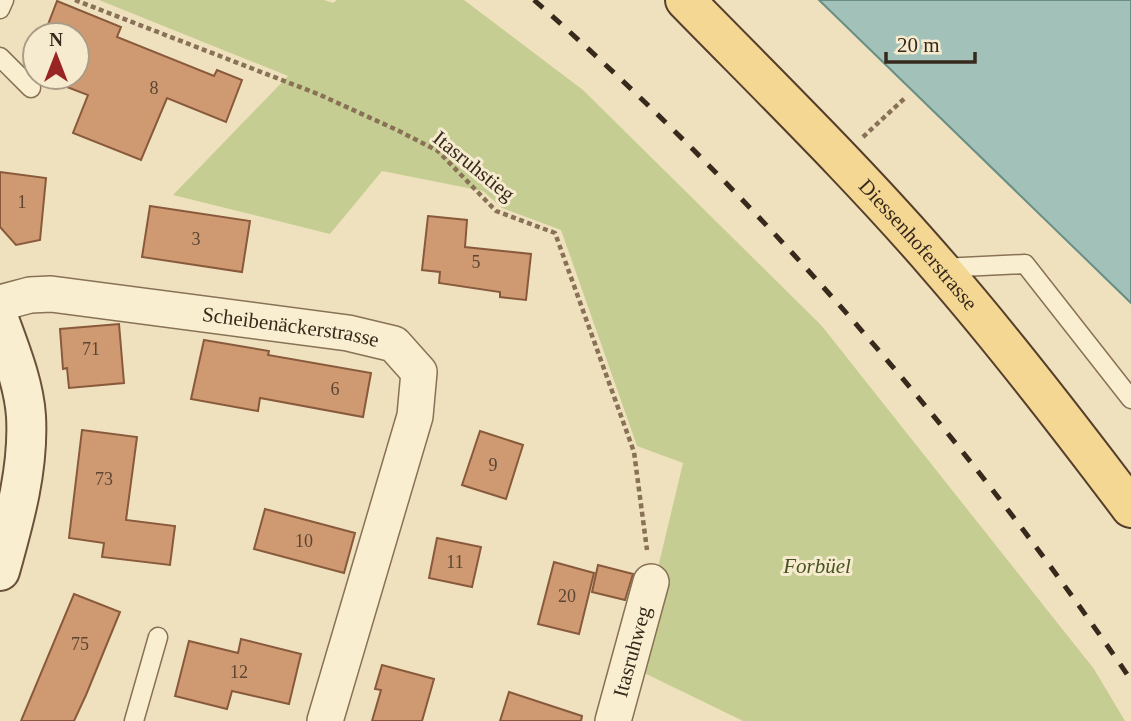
<svg xmlns="http://www.w3.org/2000/svg" width="1131" height="721" viewBox="0 0 1131 721" font-family="'Times New Roman',serif">
  <style>
    .green { fill: #c6cd92 }
    .water { fill: #a2c1b8; stroke: #698e85; stroke-width: 2 }
    .building { fill: #cf9a72; stroke: #885a3b; stroke-width: 2 }
    .lines { fill: none; stroke-linecap: round; stroke-linejoin: round }
    .lane-casing { stroke: #887156; stroke-width: 21 }
    .street-casing { stroke: #887156; stroke-width: 38 }
    .secondary-casing { stroke: #6a523a; stroke-width: 42 }
    .primary-casing { stroke: #553f2b; stroke-width: 42 }
    .path { stroke: #887156; stroke-width: 4.5; stroke-dasharray: 5 3.5; stroke-linecap: butt }
    .lane { stroke: #faeed1; stroke-width: 18 }
    .street { stroke: #faeed1; stroke-width: 35 }
    .secondary { stroke: #faeed1; stroke-width: 38 }
    .primary { stroke: #f5d794; stroke-width: 38 }
    .rail { stroke: #37291c; stroke-width: 5; stroke-dasharray: 12 12; stroke-linecap: butt }
    .labels { text-anchor: middle; stroke-width: 6; stroke-linejoin: round; paint-order: stroke }
    .number-label { font-size: 18px; fill: #5d4532 }
    .street-label { font-size: 21px; fill: #37291c; stroke: #f6ebce }
    .park-label { font-size: 21px; font-style: italic; fill: #475421; stroke: #f6ebce }
  </style>
  <rect width="100%" height="100%" fill="#efe1be"/>
  <path class="green" d="M99 0H324L333 3 337 0H464L583 90 821 325 1094 669 1125 721H743L634 668 683 463 637 446 561 230 502 208 483 191 382 171 330 234 173 195 288 76Z"/>
  <path class="water" d="M819 0H1131V303Z"/>
  <path class="building" d="M57 1 121 27 117 37 214 76 217 70 242 80 226 122 167 98 141 160 73 133 88 95 41 77H77V35H44Z
    M0 172 46 178 40 240 16 245 0 227Z
    M150 206 250 221 242 272 142 257Z
    M428 216 467 220 465 247 531 254 526 300 500 297V292L439 283 440 272 422 270Z
    M119 324 124 383 69 388 67 368 63 369 60 329Z
    M204 340 269 351 268 355 371 373 363 417 260 398 258 411 191 399Z
    M82 430 137 437 126 520 175 526 170 565 102 557 104 543 69 538Z
    M480 431 523 445 506 499 462 485Z
    M265 509 355 533 344 573 254 549Z
    M437 538 481 547 472 587 429 578Z
    M554 562 594 573 579 634 538 624Z
    M598 565 633 574 625 600 592 592Z
    M74 594 120 612 86 695 74 721H21Z
    M241 639 301 654 289 704 232 691 227 709 175 696 189 641 238 653Z
    M382 665 434 679 422 721H372L381 690 375 689Z
    M509 692 582 716 581 721H500Z"/>
  <g class="lines">
    <g class="lane-casing">
      <path id="lane" d="M0 9 4 0
        M0 57 31 88
        M941 268 1025 264 1131 399
        M134 721 158 637"/>
    </g>
    <g class="street-casing">
      <g id="street">
        <path id="s1" d="M0 303 30 295 51 294 348 333 394 344 419 372 415 416 325 721"/>
        <path id="s2" d="M613 721 651 582"/>
      </g>
    </g>
    <g class="secondary-casing">
      <path id="secondary" d="M0 322C11 352 24 385 26 416 29 469 14 521 0 571"/>
    </g>
    <g class="primary-casing">
      <g id="primary">
        <path id="s3" d="M685 0C771 88 860 175 940 268 1007 345 1070 427 1131 508"/>
      </g>
    </g>
    <path class="path" d="M75 0 318 94 397 130 438 151 496 211 555 233 634 452 647 550
      M863 137 906 97"/>
    <use href="#lane" class="lane"/>
    <use href="#street" class="street"/>
    <use href="#secondary" class="secondary"/>
    <use href="#primary" class="primary"/>
    <path class="rail" d="M534 0C760 199 961 431 1131 680"/>
  </g>
  <g class="labels">
    <g class="number-label">
      <text x="154" y="94">8</text>
      <text x="22" y="208">1</text>
      <text x="196" y="245">3</text>
      <text x="476" y="268">5</text>
      <text x="91" y="355">71</text>
      <text x="335" y="395">6</text>
      <text x="493" y="471">9</text>
      <text x="104" y="485">73</text>
      <text x="304" y="547">10</text>
      <text x="455" y="568">11</text>
      <text x="567" y="602">20</text>
      <text x="80" y="650">75</text>
      <text x="239" y="678">12</text>
    </g>
    <g class="street-label">
      <text transform="translate(474 166) rotate(39)" y="7">Itasruhstieg</text>
      <text dy="7" stroke="none"><textPath href="#s3" startOffset="338">Diessenhoferstrasse</textPath></text>
      <text dy="7" stroke="none"><textPath href="#s1" startOffset="294">Scheibenäckerstrasse</textPath></text>
      <text dy="7" stroke="none"><textPath href="#s2" startOffset="72">Itasruhweg</textPath></text>
    </g>
    <g class="park-label">
      <text x="817" y="573">Forbüel</text>
    </g>
  </g>
  <g transform="translate(56 56)"><circle r="33" fill="#f6ebce" stroke="#aa9d87" stroke-width="2"/>
  <path d="M0-5L12 26L0 18L-12 26Z" fill="#992424"/>
  <text y="-10" font-size="19" font-weight="bold" text-anchor="middle" fill="#37291c">N</text>
  </g>
  <path d="M886 52v10h89v-10" fill="none" stroke="#37291c" stroke-width="3.5"/>
  <text x="897" y="52" font-size="21" fill="#37291c" stroke="#f6ebce" stroke-width="5" paint-order="stroke">20 m</text>
</svg>
